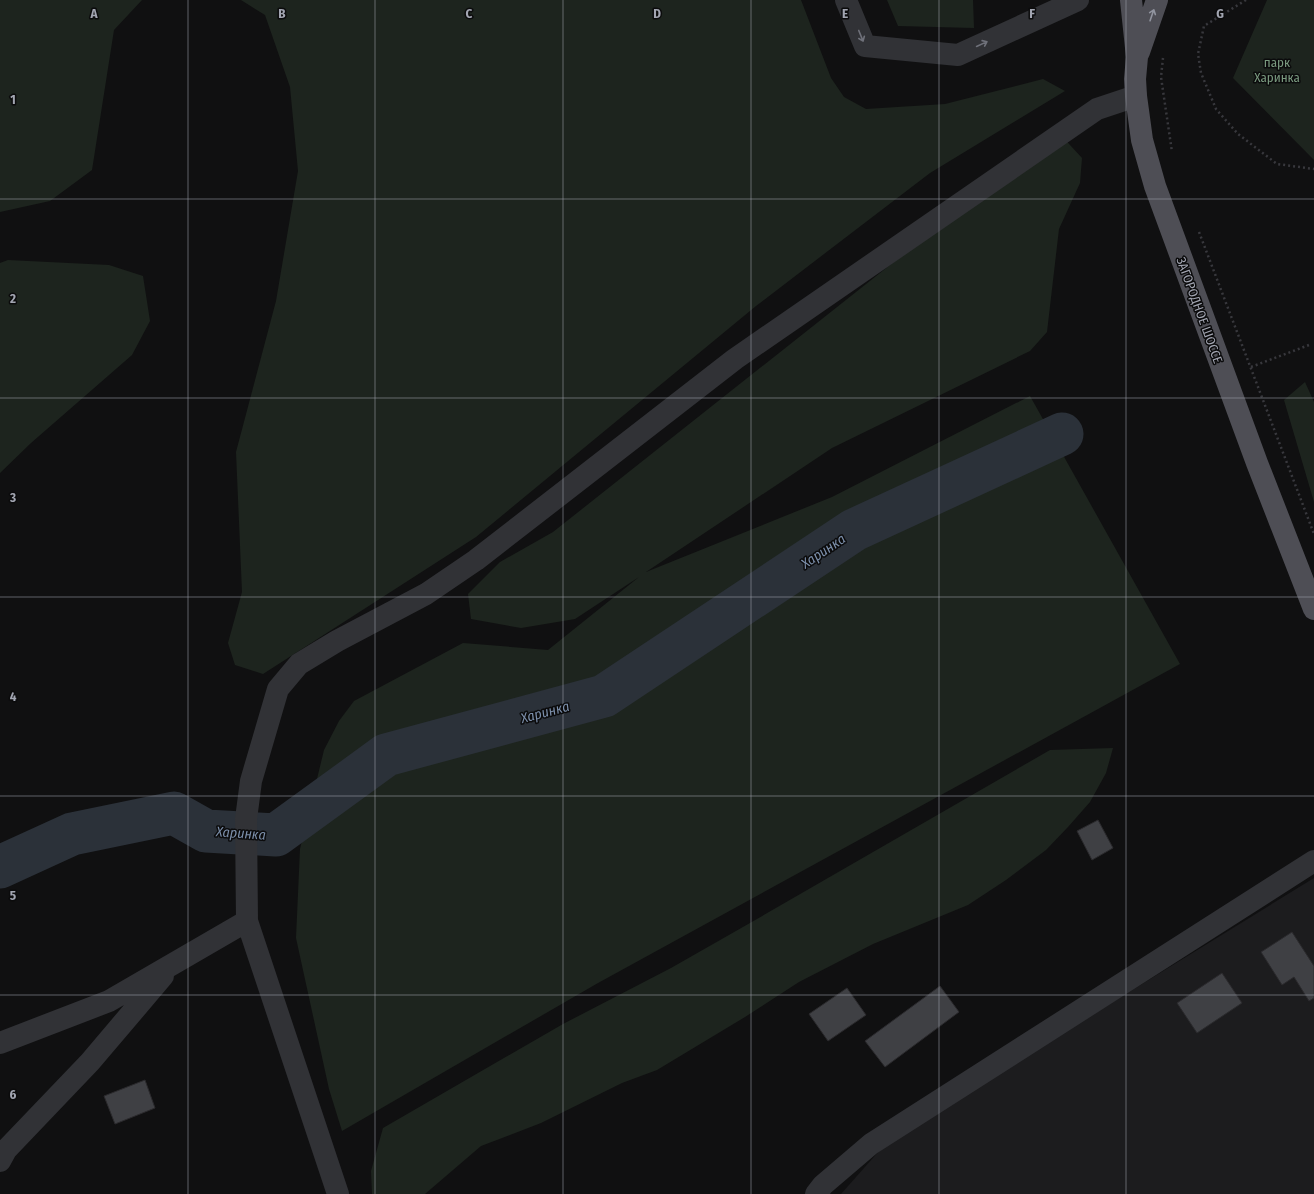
<svg xmlns="http://www.w3.org/2000/svg" width="1314" height="1194" viewBox="0 0 1314 1194" font-family="'Fira Sans Condensed',sans-serif">
  <style>
    .built { fill: #1c1c1e }
    .green { fill: #1d241e }
    .lines { fill: none; stroke-linecap: round; stroke-linejoin: round }
    .river { stroke: #2b3139; stroke-width: 43 }
    .building { fill: #3f4044; stroke: #2b2a2d }
    .path { stroke: #38383d; stroke-width: 2.5; stroke-dasharray: 2 3; stroke-linecap: butt }
    .minor { stroke: #313236; stroke-width: 22 }
    .major { stroke: #4e4e55; stroke-width: 22 }
    .oneway { stroke: #91949f }
    .oneway2 { stroke: #6f717a }
    .grid { fill: none; stroke: #a2a5b1; stroke-width: 1; stroke-opacity: 0.55 }
    .labels { text-anchor: middle; stroke-width: 3; stroke-linejoin: round; paint-order: stroke }
    .park-label { font-size: 13px; fill: #7b9b80; stroke: #0b0b0c }
    .street-label { font-size: 13px; fill: #a2a5b1; stroke: #0b0b0c }
    .water-label { font-size: 14px; font-style: italic; fill: #7c8faa; stroke: #0b0b0c }
    .grid-label { font-size: 13px; text-anchor: middle; font-weight: bold; fill: #a2a5b1; stroke: #0b0b0c; stroke-width: 3; stroke-linejoin: round; paint-order: stroke }
  </style>
  <rect width="100%" height="100%" fill="#101011"/>
  <path class="built" d="M1314 878V1194H841L880 1150 996 1074Z"/>
  <path class="green" d="M0 0H142L114 30 92 170 50 201 0 212Z
    M241 0H801L831 78 844 97 866 109 945 104 1043 79 1065 91 930 173 756 306 476 537 263 674 235 665 228 643 242 592 236 452 276 301 298 171 290 87 265 15Z
    M887 0H973L974 28 898 26Z
    M1267 0H1314V160L1233 78Z
    M1058 132 1082 158 1080 183 1059 229 1047 332 1030 351 832 448 646 572 832 497 1030 396 1180 664 598 983 342 1131 329 1089 296 938 300 849 324 750 339 721 354 701 463 643 548 650 639 577 575 619 521 628 471 619 468 594 500 562 553 532Z
    M8 260 109 265 143 276 150 321 132 355 31 443 0 473V263Z
    M1305 382 1314 402V502L1284 400Z
    M1113 748 1106 773 1090 802 1068 827 1046 850 1006 880 968 905 873 944 799 982 745 1017 657 1070 622 1083 541 1123 481 1146 425 1194H372L371 1171 383 1128 563 1024 671 968 757 919 1050 750Z"/>
  <g class="lines">
    <path class="river" d="M0 867 72 834 174 813 206 831 276 835 386 755 604 696 854 530 1062 434"/>
  </g>
  <path class="building" d="M1098 820 1113 848 1092 860 1077 831Z
    M1292 932 1314 966V998L1309 1001 1294 977 1282 985 1261 952Z
    M1222 973 1242 1003 1197 1033 1177 1003Z
    M940 986 959 1012 885 1067 865 1041Z
    M847 988 866 1015 828 1041 809 1014Z
    M145 1080 155 1108 115 1124 104 1096Z"/>
  <g class="lines">
    <path class="path" d="M1246 0 1204 26 1198 54 1201 73 1216 109 1238 134 1277 164 1314 169
      M1163 58 1161 77 1172 152
      M1199 232 1314 534
      M1251 367 1309 345"/>
    <path class="minor" d="M846 0 865 46 958 55 1078 0
      M0 1043 109 1001 247 921
      M0 1161 6 1150 90 1062 163 976
      M338 1194 247 921 246 819 251 781 278 689 299 664 337 641 426 594 476 560 735 359 1097 109 1136 96
      M816 1194 823 1185 871 1144 1314 861"/>
    <path class="major" d="M1131 0 1137 57 1135 79 1136 96 1142 140 1155 186 1257 463 1314 609
      M1139 52 1157 0"/>
  </g>
  <defs><path id="oneway-shaft" d="M-6 0H5M1.5-3L5.5 0L1.5 3" fill="none" stroke-width="1.6" stroke-linecap="round" stroke-linejoin="round"/></defs>
  <use class="oneway" href="#oneway-shaft" transform="translate(1152 15) rotate(-71)"/>
  <g class="oneway2">
    <use href="#oneway-shaft" transform="translate(861 36) rotate(68)"/>
    <use href="#oneway-shaft" transform="translate(982 44) rotate(-25)"/>
  </g>
  <path class="grid" d="M188 0V1194M375 0V1194M563 0V1194M751 0V1194M939 0V1194M1126 0V1194M0 199H1314M0 398H1314M0 597H1314M0 796H1314M0 995H1314"/>
  <g class="labels">
    <g class="park-label">
      <text x="1277" y="67">парк<tspan x="1277" dy="15">Харинка</tspan></text>
    </g>
    <g class="street-label">
      <text transform="translate(1200 310) rotate(70)" y="5">ЗАГОРОДНОЕ ШОССЕ</text>
    </g>
    <g class="water-label">
      <text transform="translate(823 551) rotate(-34)" y="5">Харинка</text>
      <text transform="translate(545 712) rotate(-15)" y="5">Харинка</text>
      <text transform="translate(241 833) rotate(4)" y="5">Харинка</text>
    </g>
  </g>
  <g class="grid-label">
    <text x="94" y="18">A</text>
    <text x="282" y="18">B</text>
    <text x="469" y="18">C</text>
    <text x="657" y="18">D</text>
    <text x="845" y="18">E</text>
    <text x="1032" y="18">F</text>
    <text x="1220" y="18">G</text>
    <text x="13" y="104">1</text>
    <text x="13" y="303">2</text>
    <text x="13" y="502">3</text>
    <text x="13" y="701">4</text>
    <text x="13" y="900">5</text>
    <text x="13" y="1099">6</text>
  </g>
</svg>
